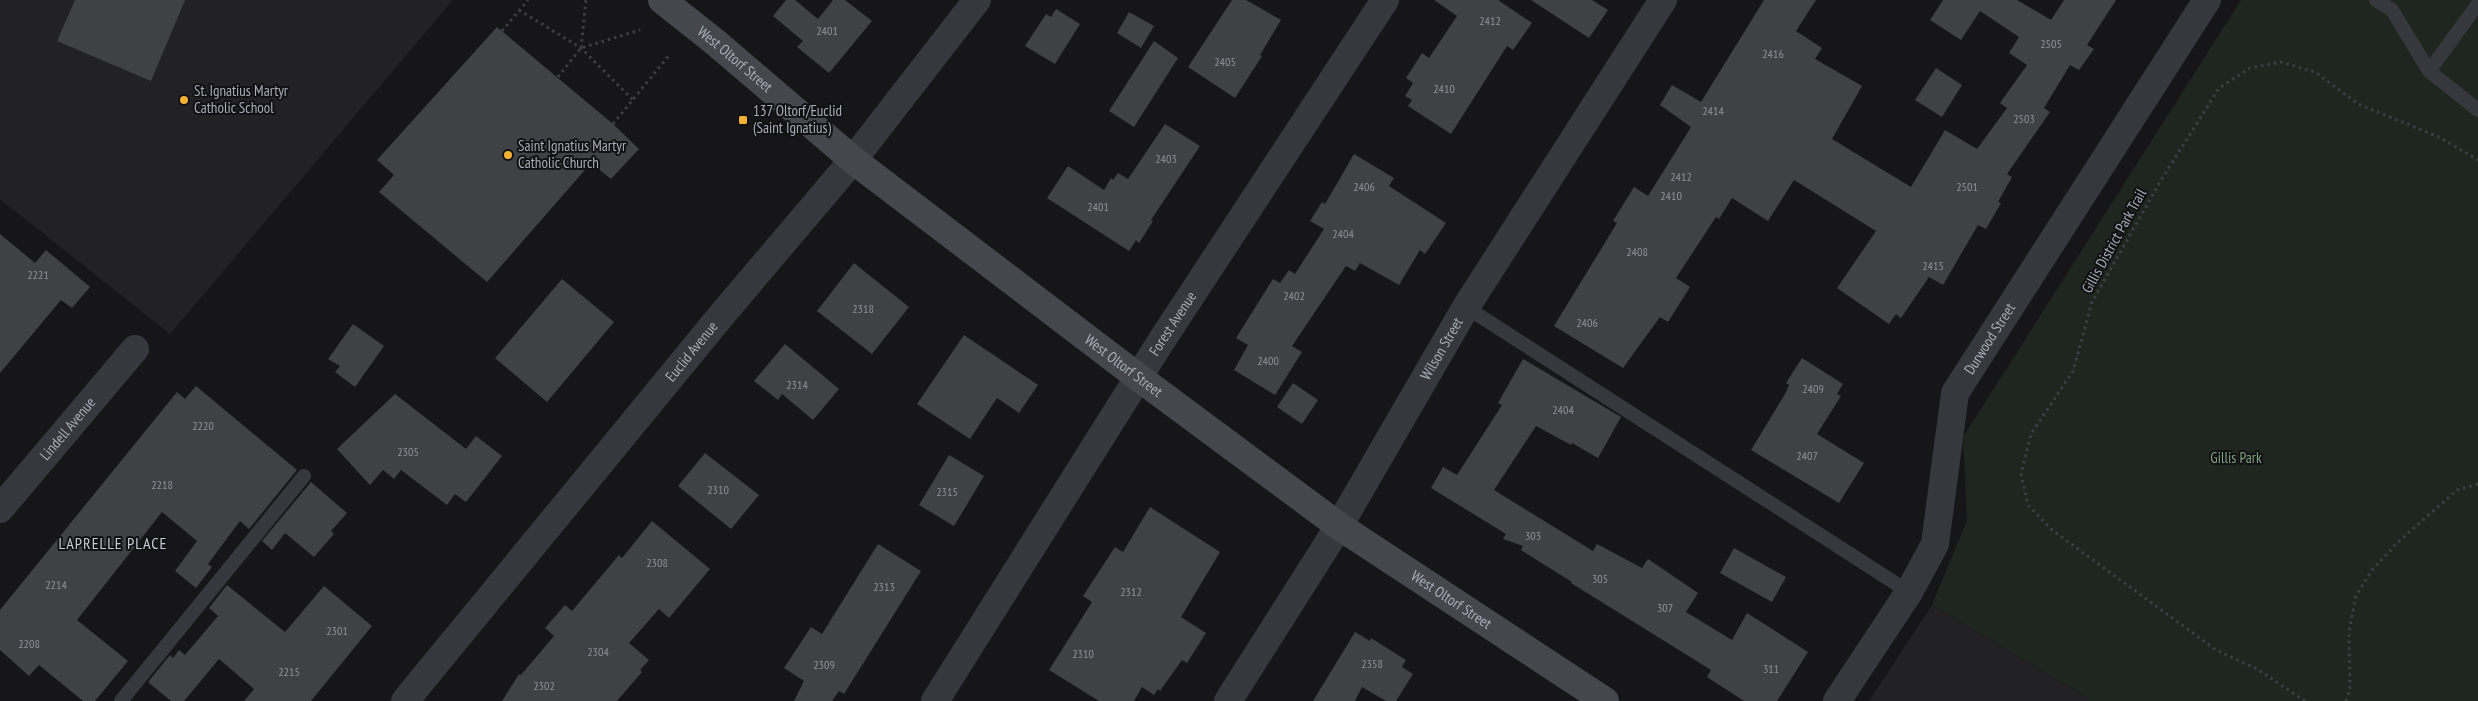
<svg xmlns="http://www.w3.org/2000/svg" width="2478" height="701" viewBox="0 0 2478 701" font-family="'PT Sans Narrow',sans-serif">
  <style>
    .built { fill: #222225 }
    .green { fill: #1e261f }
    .building { fill: #404145 }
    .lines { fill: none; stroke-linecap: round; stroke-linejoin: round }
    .path { stroke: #3d3f44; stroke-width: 3; stroke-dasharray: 2.5 4; stroke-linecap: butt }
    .service { stroke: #37383d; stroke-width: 14 }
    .minor { stroke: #37383d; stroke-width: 28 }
    .secondary { stroke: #45474d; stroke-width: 28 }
    .poi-dot { fill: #f2b134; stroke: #111113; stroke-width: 2 }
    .labels { text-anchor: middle; stroke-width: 4; stroke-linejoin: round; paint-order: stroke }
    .number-label { font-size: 12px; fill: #8e929b }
    .street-label { font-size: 15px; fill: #a8adb8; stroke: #111113 }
    .poi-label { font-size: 15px; fill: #a8adb8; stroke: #111113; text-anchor: start }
    .park-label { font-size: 15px; fill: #7fa381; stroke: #111113 }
    .neighbourhood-label { font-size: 16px; letter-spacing: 1px; fill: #c9ccd4; stroke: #111113 }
  </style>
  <rect width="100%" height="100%" fill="#161618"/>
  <path class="built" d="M0 0H453L170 334 0 199Z
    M1932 605 2093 701H1869Z"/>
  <path class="green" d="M2241 0H2478V701H2093L1932 605 1967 520 1963 437Z"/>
  <path class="building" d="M75 0H185L151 81 57 41Z
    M786 0H795L818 19 833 0H845L872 21 829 73 797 47 803 41 773 16Z
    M1232 0H1246L1281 20 1260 55 1262 56 1235 98 1188 67Z
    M1434 0H1498L1532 23 1513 50 1507 46 1451 134 1408 106 1412 100 1405 96 1413 83 1406 78 1422 53 1429 58 1457 16Z
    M1531 0H1592L1608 10 1589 38Z
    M1764 0H1816L1796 31 1822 48 1815 59 1862 86 1832 139 1911 187 1945 130 1977 149 2007 108 2000 103 2027 65 2009 53 2019 37 1980 11 1961 40 1930 20 1943 0H2017L2051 20 2064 0H2116L2087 45 2094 49 2079 70 2070 65 2044 108 2050 112 2007 174 2012 177 1998 202 2001 203 1986 229 1978 225 1943 285 1929 277 1901 318 1896 314 1889 324 1837 288 1876 231 1794 180 1768 221 1732 198 1719 219 1716 217 1676 278 1690 287 1668 322 1660 317 1623 368 1554 326 1617 223 1613 221 1634 187 1648 196 1691 127 1660 105 1672 85 1701 102Z
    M1056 9 1080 24 1055 64 1025 46 1046 14 1051 17Z
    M1129 12 1154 26 1141 48 1117 33Z
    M497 27 613 124 639 149 611 179 591 163 487 282 379 192 394 175 377 160Z
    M1154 41 1178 58 1134 127 1109 111Z
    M1936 68 1962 85 1942 117 1915 100Z
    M1165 124 1200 146 1151 220 1153 221 1139 243 1136 240 1129 251 1047 198 1068 166 1104 190 1111 178 1113 180 1118 173 1128 179Z
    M1354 154 1394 178 1389 186 1446 223 1425 254 1420 250 1399 285 1360 263 1355 271 1346 266 1292 346 1302 352 1275 395 1234 370 1248 345 1236 338 1273 279 1280 283 1289 270 1295 274 1324 229 1310 221 1322 202 1325 204Z
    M0 234 35 263 46 250 90 287 72 308 61 300 0 373Z
    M854 263 909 307 872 354 817 311Z
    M562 279 614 322 547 402 495 358Z
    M353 324 384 346 355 387 335 372 340 366 328 359Z
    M964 335 1038 385 1019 413 997 398 970 439 917 404Z
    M785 344 839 389 813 420 782 394 778 400 754 381Z
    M1802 358 1843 384 1837 394 1841 396 1817 434 1864 463 1839 503 1751 450 1785 394 1789 385 1786 383Z
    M1523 359 1621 417 1598 458 1572 443 1571 445 1536 426 1494 490 1593 551 1597 544 1642 568 1648 559 1698 593 1686 612 1732 640 1747 613 1808 652 1777 701H1744L1707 677 1711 670 1571 583 1572 582 1521 550 1523 546 1503 539 1506 534 1431 488 1443 467 1457 475 1502 405 1498 403Z
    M1293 383 1318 400 1302 424 1277 407Z
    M196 386 297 470 249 529 240 521 208 564 212 567 196 588 175 571 197 541 162 512 77 620 128 661 95 701H83L39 665 29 676 0 650V610L177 392 185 399Z
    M395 394 466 449 476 436 502 456 466 502 455 494 447 505 401 470 394 479 383 470 370 485 337 449Z
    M705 453 759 495 731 529 678 486Z
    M949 455 984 476 954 526 919 505Z
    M311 482 347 513 331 531 334 534 314 557 285 533 272 550 262 541Z
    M1150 507 1220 552 1181 617 1206 633 1187 663 1182 660 1160 691 1158 689 1154 695 1142 687 1134 701H1099L1049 670 1092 602 1083 596 1115 547 1123 552Z
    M652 521 710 569 669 618 659 609 629 643 649 660 640 670 642 672 617 701H502L519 674 521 675 554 636 545 628 565 605 572 611 619 555 622 558Z
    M878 544 921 571 844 694 839 691 832 701H794L804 681 784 668 811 627 822 634Z
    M1734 548 1786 577 1772 602 1720 573Z
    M227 585 285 632 324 586 372 626 311 701H244L254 689 219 659 184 701H171L148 682 170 655 173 658 179 650 185 655 218 616 209 608Z
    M1355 632 1370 641 1371 638 1406 660 1402 667 1413 674 1396 701H1386L1362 687 1355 701H1313Z"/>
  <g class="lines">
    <path class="path" d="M519 10 581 48 633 100
      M502 31 528 0
      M581 48 586 0
      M558 77 581 48 640 30
      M613 124 670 54
      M2305 701 2257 669 2216 650 2052 530 2028 505 2021 474 2031 434 2073 371 2092 302 2160 182 2219 88 2250 68 2281 62 2315 72 2358 104 2439 137 2478 160
      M2346 701 2350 690 2349 631 2356 596 2372 570 2398 542 2457 490 2478 484"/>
    <path class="service" d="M2376 0 2392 10 2429 71 2478 110
      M2429 71 2478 4
      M1466 307 1909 592
      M121 701 304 476"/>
    <g class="minor">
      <path id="s1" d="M0 509 135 349"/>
      <path id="s2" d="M405 701 720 317 853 160 977 0"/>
      <path id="s3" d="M935 701 1160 343 1385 0"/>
      <path id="s4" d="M1228 701 1339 526 1466 307 1663 0"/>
      <path id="s5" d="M1837 701 1909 592 1935 544 1955 393 2207 0"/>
    </g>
    <path class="secondary" id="s6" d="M662 0 715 42 853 160 1138 377 1339 526 1605 701"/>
  </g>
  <g class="poi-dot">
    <circle cx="184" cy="100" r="5"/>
    <rect x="738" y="115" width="10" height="10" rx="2.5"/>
    <circle cx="508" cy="155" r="5"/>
  </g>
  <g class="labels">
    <g class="number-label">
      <text x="1490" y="25">2412</text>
      <text x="827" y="35">2401</text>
      <text x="2051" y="48">2505</text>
      <text x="1773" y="58">2416</text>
      <text x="1225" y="66">2405</text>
      <text x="1444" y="93">2410</text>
      <text x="1713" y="115">2414</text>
      <text x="2024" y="123">2503</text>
      <text x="1166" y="163">2403</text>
      <text x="1681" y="181">2412</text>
      <text x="1364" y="191">2406</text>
      <text x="1967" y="191">2501</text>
      <text x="1671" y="200">2410</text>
      <text x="1098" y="211">2401</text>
      <text x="1343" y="238">2404</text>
      <text x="1637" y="256">2408</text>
      <text x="1933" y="270">2415</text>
      <text x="38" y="279">2221</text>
      <text x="1294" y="300">2402</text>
      <text x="863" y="313">2318</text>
      <text x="1587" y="327">2406</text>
      <text x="1268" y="365">2400</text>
      <text x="797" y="389">2314</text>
      <text x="1813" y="393">2409</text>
      <text x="1563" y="414">2404</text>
      <text x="203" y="430">2220</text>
      <text x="408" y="456">2305</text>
      <text x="1807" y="460">2407</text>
      <text x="162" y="489">2218</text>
      <text x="718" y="494">2310</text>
      <text x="947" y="496">2315</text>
      <text x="1533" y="540">303</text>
      <text x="657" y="567">2308</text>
      <text x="1600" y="583">305</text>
      <text x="56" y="589">2214</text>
      <text x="884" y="591">2313</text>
      <text x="1131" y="596">2312</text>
      <text x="1665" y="612">307</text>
      <text x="337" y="635">2301</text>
      <text x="29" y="648">2208</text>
      <text x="598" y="656">2304</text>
      <text x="1083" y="658">2310</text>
      <text x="1372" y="668">2358</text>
      <text x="824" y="669">2309</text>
      <text x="1771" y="673">311</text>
      <text x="289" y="676">2215</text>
      <text x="544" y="690">2302</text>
    </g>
    <g class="street-label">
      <text dy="5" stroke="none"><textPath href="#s6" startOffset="94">West Oltorf Street</textPath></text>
      <text transform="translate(2114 241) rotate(-61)" y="5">Gillis District Park Trail</text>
      <text dy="5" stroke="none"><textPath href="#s3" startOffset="446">Forest Avenue</textPath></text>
      <text dy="5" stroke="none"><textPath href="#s5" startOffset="402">Durwood Street</textPath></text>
      <text dy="5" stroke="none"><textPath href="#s4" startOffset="412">Wilson Street</textPath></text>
      <text dy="5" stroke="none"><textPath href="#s2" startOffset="452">Euclid Avenue</textPath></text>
      <text dy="5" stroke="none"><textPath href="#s6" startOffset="589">West Oltorf Street</textPath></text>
      <text dy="5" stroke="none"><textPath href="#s1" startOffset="105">Lindell Avenue</textPath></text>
      <text dy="5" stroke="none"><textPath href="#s6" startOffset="992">West Oltorf Street</textPath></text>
    </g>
    <g class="poi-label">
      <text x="194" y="96">St. Ignatius Martyr<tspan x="194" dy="17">Catholic School</tspan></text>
      <text x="753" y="116">137 Oltorf/Euclid<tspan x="753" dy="17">(Saint Ignatius)</tspan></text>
      <text x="518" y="151">Saint Ignatius Martyr<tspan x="518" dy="17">Catholic Church</tspan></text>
    </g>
    <g class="park-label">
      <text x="2236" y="463">Gillis Park</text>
    </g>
    <g class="neighbourhood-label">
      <text x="113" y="549">LAPRELLE PLACE</text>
    </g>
  </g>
</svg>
